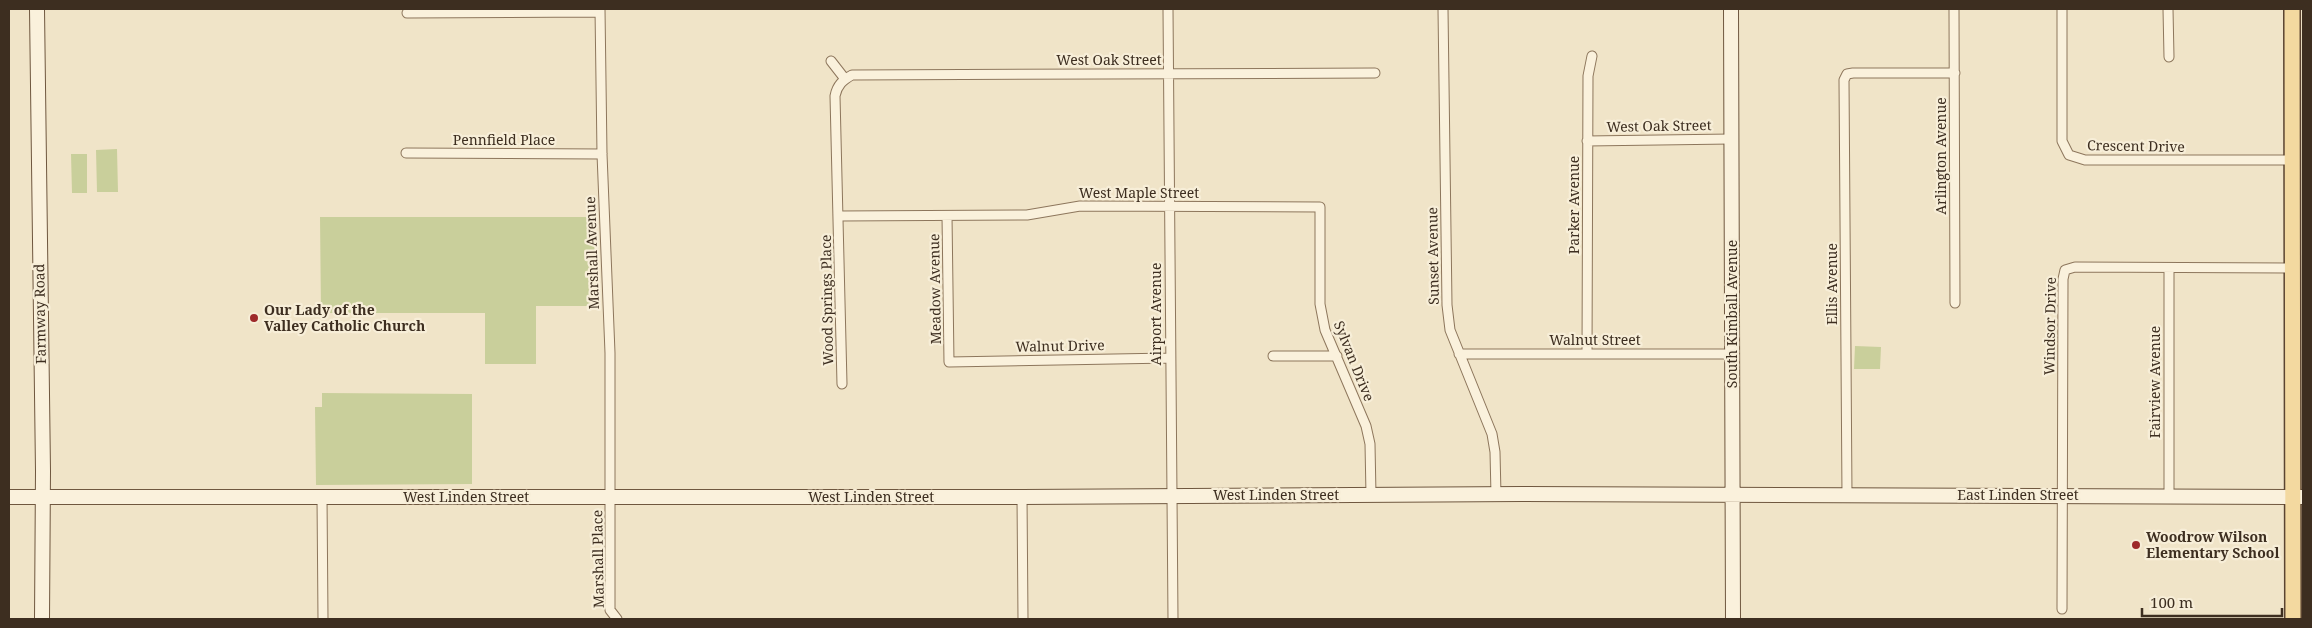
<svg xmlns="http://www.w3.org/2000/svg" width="2312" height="628" viewBox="0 0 2312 628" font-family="'Noto Serif',serif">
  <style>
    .green { fill: #c9cf9b }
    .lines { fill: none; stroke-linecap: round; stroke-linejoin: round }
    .street-casing { stroke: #8d765c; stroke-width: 11 }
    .secondary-casing { stroke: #6f573f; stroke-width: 16 }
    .primary-casing { stroke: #5b4430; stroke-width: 18 }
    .street { stroke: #faf1dc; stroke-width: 9 }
    .secondary { stroke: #faf1dc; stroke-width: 14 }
    .primary { stroke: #f3d9a0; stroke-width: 15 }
    .poi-dot { fill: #9e2a2b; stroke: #f7eed8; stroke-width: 2 }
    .labels { text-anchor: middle; stroke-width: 4.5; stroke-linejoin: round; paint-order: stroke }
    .street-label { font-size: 14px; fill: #3d2e20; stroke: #f7eed8 }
    .poi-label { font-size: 14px; font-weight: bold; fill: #3d2e20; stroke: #f7eed8; text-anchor: start }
  </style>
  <rect width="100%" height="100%" fill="#f0e4c8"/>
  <path class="green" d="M117 149 118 192H97L96 150Z
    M71 154H87V193H72Z
    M320 217H594L597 306H536V364H485V313H321Z
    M1855 346 1881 347 1880 369H1854Z
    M322 393 472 394V484L316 485 315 407H322Z"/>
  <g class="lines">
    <g class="street-casing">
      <path id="street" d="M600 9 602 154 610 353V610L617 619
        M1168 9 1173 619
        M1443 9 1447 305 1450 330 1492 434 1495 452 1496 495
        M1954 9 1955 303
        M2062 9V141L2069 155 2085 160H2291
        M2168 9 2169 57
        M407 13 600 12
        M831 61 845 79
        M1587 141 1731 139
        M406 153 602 154
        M839 216 1027 215 1080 206 1320 207V304L1325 330 1366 426 1370 444 1371 495
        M947 216 949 362 1170 358
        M1459 354H1732
        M1587 354 1588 76 1592 56
        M1273 356H1337
        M842 384 835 96C837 85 843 80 852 75L1375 73
        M1847 495 1844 80 1847 74 1853 73H1955
        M2169 496V268
        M322 497 323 619
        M1022 497 1023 619
        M2062 609 2063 279 2065 270 2075 267 2292 268"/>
    </g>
    <g class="secondary-casing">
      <path id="secondary" d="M37 9 43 471 42 619
        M1731 9 1733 619
        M9 497H1022L1522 494 2303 497"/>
    </g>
    <g class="primary-casing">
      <path id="primary" d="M2292 9 2293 619"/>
    </g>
    <use href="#street" class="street"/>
    <use href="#secondary" class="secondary"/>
    <use href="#primary" class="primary"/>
  </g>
  <g class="poi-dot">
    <circle cx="254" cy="318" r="5"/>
    <circle cx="2136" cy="545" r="5"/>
  </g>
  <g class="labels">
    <g class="street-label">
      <text x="1109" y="65">West Oak Street</text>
      <text transform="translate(1659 126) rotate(-1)" y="5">West Oak Street</text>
      <text x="504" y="145">Pennfield Place</text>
      <text transform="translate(2136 146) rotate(1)" y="5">Crescent Drive</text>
      <text transform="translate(1941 156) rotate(-90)" y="5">Arlington Avenue</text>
      <text x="1139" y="198">West Maple Street</text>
      <text transform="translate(1574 205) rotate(-90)" y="5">Parker Avenue</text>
      <text transform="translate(592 253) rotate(-92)" y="5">Marshall Avenue</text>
      <text transform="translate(1433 256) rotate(-91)" y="5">Sunset Avenue</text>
      <text transform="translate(1832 284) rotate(-90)" y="5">Ellis Avenue</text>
      <text transform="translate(935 289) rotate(-91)" y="5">Meadow Avenue</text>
      <text transform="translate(827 300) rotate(-91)" y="5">Wood Springs Place</text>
      <text transform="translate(40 314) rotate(-91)" y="5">Farmway Road</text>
      <text transform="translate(1156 314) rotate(-90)" y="5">Airport Avenue</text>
      <text transform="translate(1732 314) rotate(-90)" y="5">South Kimball Avenue</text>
      <text transform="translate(2050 326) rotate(-89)" y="5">Windsor Drive</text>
      <text x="1595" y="345">Walnut Street</text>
      <text transform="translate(1060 346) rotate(-1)" y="5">Walnut Drive</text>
      <text transform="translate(1354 361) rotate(68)" y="5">Sylvan Drive</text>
      <text transform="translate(2155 382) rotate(-90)" y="5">Fairview Avenue</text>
      <text x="1276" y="500">West Linden Street</text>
      <text x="2018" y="500">East Linden Street</text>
      <text x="466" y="502">West Linden Street</text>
      <text x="871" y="502">West Linden Street</text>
      <text transform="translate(598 559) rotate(-91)" y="5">Marshall Place</text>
    </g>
    <g class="poi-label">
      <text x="264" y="315">Our Lady of the<tspan x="264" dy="16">Valley Catholic Church</tspan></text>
      <text x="2146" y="542">Woodrow Wilson<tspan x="2146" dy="16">Elementary School</tspan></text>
    </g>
  </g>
  <rect width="2312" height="628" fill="none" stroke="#3d2e20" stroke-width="20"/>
  <path d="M2142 608v8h140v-8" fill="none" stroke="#3d2e20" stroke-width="2.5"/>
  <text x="2150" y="608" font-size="15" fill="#3d2e20" stroke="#f7eed8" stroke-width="4" paint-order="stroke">100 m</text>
</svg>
